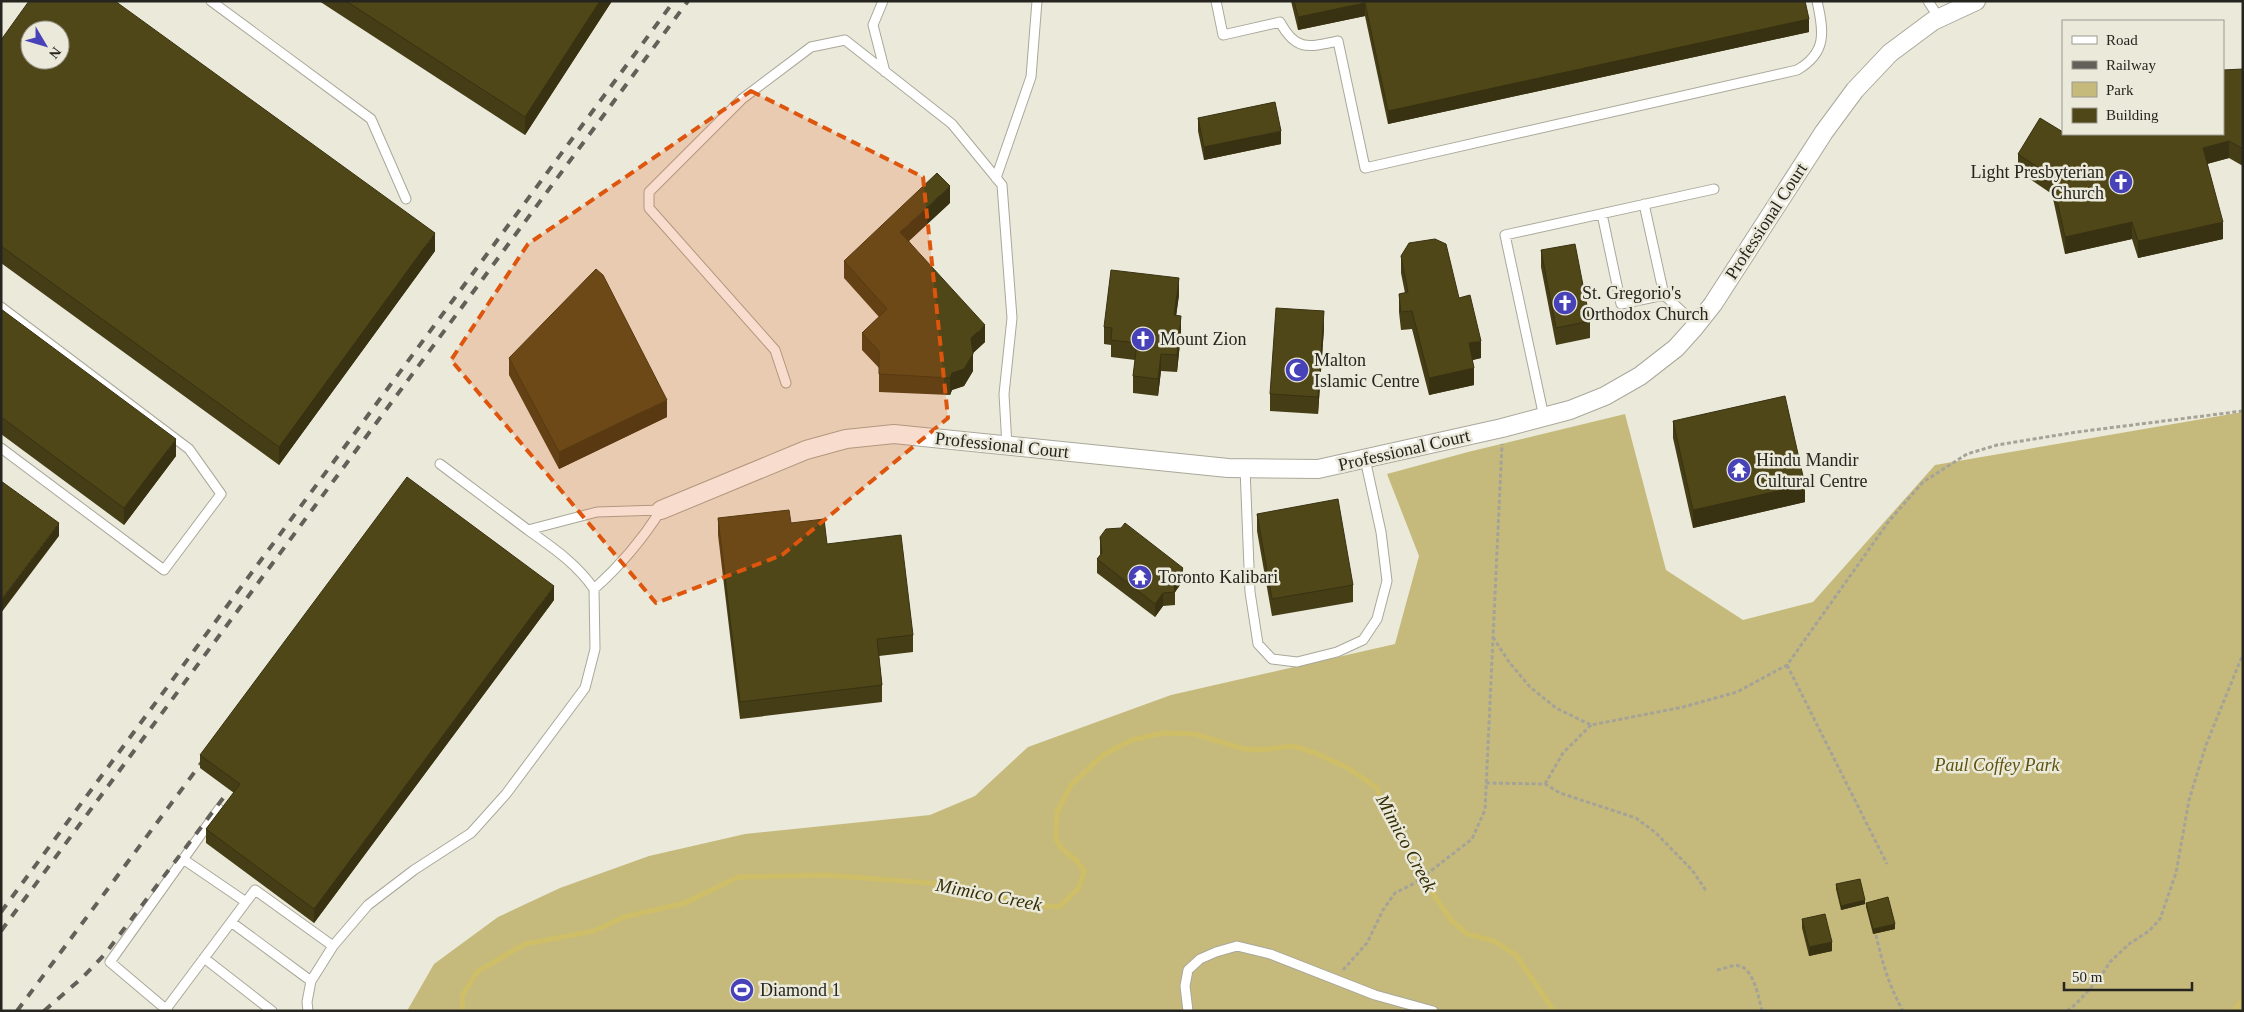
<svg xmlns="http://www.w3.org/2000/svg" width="2244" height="1012" viewBox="0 0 2244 1012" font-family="Georgia,serif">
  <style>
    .green { fill: #c5ba7c }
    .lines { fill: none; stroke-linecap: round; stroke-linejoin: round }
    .stream { stroke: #cebe67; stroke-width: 5 }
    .lane-casing { stroke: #aaa89a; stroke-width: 11 }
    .street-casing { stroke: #aaa89a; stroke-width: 20 }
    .path { stroke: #a5a398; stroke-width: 3; stroke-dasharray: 4 2.5; stroke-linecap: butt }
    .lane { stroke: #fff; stroke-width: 9 }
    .street { stroke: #fff; stroke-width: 18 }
    .rail { stroke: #626058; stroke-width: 4; stroke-dasharray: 9 9; stroke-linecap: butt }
    .wall { fill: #453d16 }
    .shaded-wall { fill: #383212 }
    .building { fill: #504719; stroke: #383212; fill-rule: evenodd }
    .marked { fill: #de560d; fill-opacity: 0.2; stroke: #de560d; stroke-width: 4; stroke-dasharray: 10 6; stroke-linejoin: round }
    .labels { text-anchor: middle; stroke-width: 5; stroke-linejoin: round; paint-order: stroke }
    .poi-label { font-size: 18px; fill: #25241f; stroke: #ebe9da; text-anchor: start }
    .street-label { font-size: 18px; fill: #25241f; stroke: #ebe9da }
    .park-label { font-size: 18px; font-style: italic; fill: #5d520e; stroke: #ebe9da }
    .water-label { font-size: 19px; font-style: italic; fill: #342e06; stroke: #ebe9da }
  </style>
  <rect width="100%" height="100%" fill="#ebe9da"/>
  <path class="green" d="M2243 412V1011H407L434 964 498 917 560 888 649 856 745 834 930 815 975 796 1028 747 1171 695 1395 644 1419 556 1387 474 1468 452 1625 414 1666 570 1743 620 1813 602 1935 465Z"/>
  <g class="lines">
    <path class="stream" d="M463 1011 462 996 477 972 525 944 594 931 624 917 685 903 738 877 825 875 955 885 1021 903 1059 907 1079 888 1084 871 1077 861 1061 848 1056 839 1057 812 1071 785 1103 755 1132 740 1163 733 1194 734 1244 749 1259 750 1293 746 1315 753 1348 768 1376 787 1422 878 1451 920 1467 934 1494 941 1516 955 1554 1011
      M2233 1011 2243 1000"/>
    <g class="lane-casing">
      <path id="lane" d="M211 1 371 119 406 199
        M883 1 873 25 885 72
        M1216 1 1223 35 1280 22C1296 52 1309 47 1338 41L1365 168 1797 70C1827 53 1824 32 1817 1
        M1928 1 1939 18
        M996 178 1031 77 1037 1
        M1602 214 1621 304 1664 295 1644 204
        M1664 295 1697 325
        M1 307 189 449 221 494 164 570 1 448
        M786 383 775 350 649 208V192L742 99 811 47 845 40 952 124 1002 185 1012 318 1004 394 1007 446
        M1544 417 1505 235 1714 189
        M440 464 528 530 597 512 661 510
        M1245 468 1250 592 1258 644 1272 659 1297 662 1337 652 1363 640 1377 619 1387 581 1381 532 1365 459
        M528 530C552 547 577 564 594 589 621 565 642 540 661 510
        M183 859 246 902 255 890 333 946
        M231 922 311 981
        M204 958 272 1011
        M166 1009 246 902
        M168 1011 110 962 219 809
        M308 1011 307 1002 311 981 333 946 368 905 414 870 471 833 506 794 585 688 595 649 594 589
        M1188 1011 1185 986 1188 970 1200 959 1216 952 1237 946 1270 954 1375 995 1433 1011"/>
    </g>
    <g class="street-casing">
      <path id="street" d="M661 510 806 450 846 439 894 434 1228 468 1318 469 1502 428 1570 410 1605 396 1640 376 1676 348 1694 328 1713 304 1824 132 1855 90 1890 53 1933 21 1976 1"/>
    </g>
    <path class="path" d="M1493 637 1509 662 1530 687 1556 708 1591 725 1683 707 1737 692 1787 665 1889 521 1923 482 1967 454 1997 445 2077 432 2243 411
      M1787 665 1887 864
      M1486 783 1545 784 1560 793 1636 818 1656 833 1692 870 1707 892
      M1545 784 1563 753 1591 725
      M1876 935C1882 962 1889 986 1903 1011
      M1343 970 1367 943 1383 910 1395 893 1415 883 1472 839 1485 810 1502 444
      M1717 970C1724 969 1733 964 1740 966 1754 970 1759 999 1762 1011
      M2067 1011 2076 1004 2099 979 2110 962 2129 944 2149 931 2160 919 2176 873 2189 800 2206 745 2243 654"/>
    <use href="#lane" class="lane"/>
    <use href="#street" class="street"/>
    <path class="rail" d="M1 912 674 1
      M1 931 688 1
      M17 1011 208 754
      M44 1011 83 977 105 954 227 793"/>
  </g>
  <path class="wall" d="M319 1H612L525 135Z
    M1291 1H1805L1809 32 1388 124 1365 16 1298 30Z
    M1 40 435 251 279 465 1 263Z
    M2243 69V166L2229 158 2207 164 2223 239 2138 258 2132 239 2065 254 2052 194 2018 171V154L2069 135 2223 134Z
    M1198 118 1281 144 1204 160 1198 131Z
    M950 203 909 241 985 342 973 353V371L964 386 952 390 950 395 879 392V368L862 350V333L879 317 844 278V261Z
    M1541 250 1590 321V338L1556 345 1541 267Z
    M1401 256 1459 298 1481 358 1472 360 1474 385 1429 395 1412 329 1401 330 1399 312V294L1405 293 1401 273Z
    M1179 295 1176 315 1181 333 1177 372 1161 371 1158 396 1133 393V376L1135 360 1111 357V345L1104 344V327Z
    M1 309 176 456 124 525 1 434Z
    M1324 328 1318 414 1270 411V394Z
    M509 358 667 417 559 469 509 375Z
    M1673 421 1805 502 1693 528 1673 438Z
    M1257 514 1353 585V602L1272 616 1257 531Z
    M718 518 791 523 827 544 913 635V652L879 656 882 685V702L740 719 718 535Z
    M1100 537 1183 581 1175 592V605L1163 606 1155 617 1097 573V559L1100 555Z
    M554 600 314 923 206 843V829L234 793 200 768V755Z
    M1836 884 1865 904 1841 910 1836 889Z
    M1866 903 1895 929 1873 934 1866 907Z
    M1802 919 1832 951 1809 956 1802 928Z"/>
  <path class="shaded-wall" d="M600 1H612L525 135V117Z
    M1365 3V16L1298 30V17Z
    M1809 19V32L1388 124V111Z
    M1281 131V144L1204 160V147Z
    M2229 141V158L2203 165V148Z
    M950 186V203L900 249V232Z
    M2132 222V239L2065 254V237Z
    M2223 222V239L2138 258V241Z
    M435 233V251L279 465V447Z
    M1179 278V295L1174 332V315Z
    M1324 311V328L1318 414V397Z
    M1181 316V333L1177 372V355Z
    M985 325V342L971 355V338Z
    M1481 341V358L1469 361V343Z
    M973 354V371L964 386 952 390 950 395V378L952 373Z
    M1161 354V371L1158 396V379Z
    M1474 368V385L1429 395V378Z
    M667 400V417L559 469V452Z
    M176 439V456L124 525V508Z
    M1805 485V502L1693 528V510Z
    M59 523V536L1 613V600Z
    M1183 568V581L1175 592 1173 581Z
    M554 586V600L314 923V909Z
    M1163 593V606L1155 617V604Z
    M1865 900V904L1841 910V906Z
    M1895 924V929L1873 934V929Z
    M1832 942V951L1809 956V947Z"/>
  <path class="building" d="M29 1H115L435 233 279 447 1 246V40ZM30 30H60V60H30Z
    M346 1H600L525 117Z
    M1294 1H1805L1809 19 1388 111 1365 3 1298 17Z
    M2243 69V149L2229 141 2203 148 2223 222 2138 241 2132 222 2065 237 2052 177 2018 154 2040 118 2063 132V134H2066L2069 135 2074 134H2223V70Z
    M1275 102 1281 131 1204 147 1198 118Z
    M937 173 950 186 900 232 985 325 971 338 973 354 964 369 952 373 950 378 879 374V351L862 333 887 309 844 261Z
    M1435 239 1446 244 1459 298 1470 295 1481 341 1469 343 1474 368 1429 378 1412 311 1401 312 1399 294 1408 292 1401 256 1409 243Z
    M1575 244 1590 321 1556 328 1541 250Z
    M596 269 603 275 667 400 559 452 509 358Z
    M1111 270 1179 278 1174 315 1181 316 1177 355 1161 354 1158 379 1133 376 1137 343 1111 340 1112 328 1104 327Z
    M1276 308 1324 311 1318 397 1270 394Z
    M1 309 176 439 124 508 1 417Z
    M1785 396 1805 485 1693 510 1673 421Z
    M407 477 554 586 314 909 206 829 240 784 200 755Z
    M1 481 59 523 1 600Z
    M1338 499 1353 585 1272 599 1257 514Z
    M789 510 791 523 824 519 827 544 901 535 913 635 877 639 882 685 740 702 718 518Z
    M1125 523 1183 568 1173 581 1175 592 1163 593 1155 604 1097 559 1102 553 1100 537 1106 529 1121 528Z
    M1860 879 1865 900 1841 906 1836 884Z
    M1888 897 1895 924 1873 929 1866 903Z
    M1825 914 1832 942 1809 947 1802 919Z"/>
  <path class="marked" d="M751 91 923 177 948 418 782 555 656 603 451 360 528 244Z"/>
  <defs>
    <g id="church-disc" transform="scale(1.25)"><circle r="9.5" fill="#4842b8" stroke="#ebe9da"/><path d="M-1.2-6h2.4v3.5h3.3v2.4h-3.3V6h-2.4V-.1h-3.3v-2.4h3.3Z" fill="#fff"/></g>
    <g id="mosque-disc" transform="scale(1.25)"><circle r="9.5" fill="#4842b8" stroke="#ebe9da"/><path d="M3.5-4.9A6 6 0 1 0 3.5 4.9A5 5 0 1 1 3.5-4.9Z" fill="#fff"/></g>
    <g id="temple-disc" transform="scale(1.25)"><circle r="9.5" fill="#4842b8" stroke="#ebe9da"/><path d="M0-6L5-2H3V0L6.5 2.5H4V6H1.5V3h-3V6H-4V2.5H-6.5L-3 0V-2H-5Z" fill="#fff"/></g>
    <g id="stadium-disc" transform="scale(1.25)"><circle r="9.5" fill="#4842b8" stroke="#ebe9da"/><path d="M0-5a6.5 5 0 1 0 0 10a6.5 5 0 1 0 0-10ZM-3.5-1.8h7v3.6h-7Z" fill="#fff"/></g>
  </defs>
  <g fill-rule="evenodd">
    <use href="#church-disc" x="2121" y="182"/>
    <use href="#church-disc" x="1565" y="303"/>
    <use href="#church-disc" x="1143" y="339"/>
    <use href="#mosque-disc" x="1297" y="370"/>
    <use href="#temple-disc" x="1739" y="470"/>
    <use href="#temple-disc" x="1140" y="577"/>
    <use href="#stadium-disc" x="742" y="990"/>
  </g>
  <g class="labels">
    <g class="poi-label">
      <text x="2104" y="178" text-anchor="end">Light Presbyterian<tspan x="2104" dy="21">Church</tspan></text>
      <text x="1582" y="299">St. Gregorio's<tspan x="1582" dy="21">Orthodox Church</tspan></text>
      <text x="1160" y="345">Mount Zion</text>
      <text x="1314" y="366">Malton<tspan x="1314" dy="21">Islamic Centre</tspan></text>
      <text x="1756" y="466">Hindu Mandir<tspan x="1756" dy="21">Cultural Centre</tspan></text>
      <text x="1158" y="583">Toronto Kalibari</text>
      <text x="760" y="996">Diamond 1</text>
    </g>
    <g class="street-label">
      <text transform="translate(1766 221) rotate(-57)" y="6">Professional Court</text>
      <text transform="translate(1002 445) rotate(6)" y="6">Professional Court</text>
      <text transform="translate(1404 450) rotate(-13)" y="6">Professional Court</text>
    </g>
    <g class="park-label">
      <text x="1997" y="771">Paul Coffey Park</text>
    </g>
    <g class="water-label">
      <text transform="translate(1407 843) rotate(62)" y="7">Mimico Creek</text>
      <text transform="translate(989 894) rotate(11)" y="7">Mimico Creek</text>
    </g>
  </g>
  <rect width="2244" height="1012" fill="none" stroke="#25241f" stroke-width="5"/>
  <rect x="2062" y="20" width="162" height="115" fill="#ebe9da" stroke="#9c9a8f"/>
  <rect x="2072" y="36" width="25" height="8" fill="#ffffff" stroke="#9c9a8f"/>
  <text x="2106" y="45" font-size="15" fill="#25241f">Road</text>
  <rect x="2072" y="61" width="25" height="8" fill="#626058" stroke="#9c9a8f"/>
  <text x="2106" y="70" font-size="15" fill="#25241f">Railway</text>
  <rect x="2072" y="82" width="25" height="15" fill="#c5ba7c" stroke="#9c9a8f"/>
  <text x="2106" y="95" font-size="15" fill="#25241f">Park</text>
  <rect x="2072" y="108" width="25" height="15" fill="#504719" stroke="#9c9a8f"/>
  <text x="2106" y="120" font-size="15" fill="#25241f">Building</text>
  <g transform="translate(45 45) rotate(128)"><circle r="24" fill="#ebe9da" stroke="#9c9a8f"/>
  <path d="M0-4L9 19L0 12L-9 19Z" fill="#4842b8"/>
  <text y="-8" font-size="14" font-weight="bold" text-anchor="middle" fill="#25241f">N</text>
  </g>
  <path d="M2064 982v8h128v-8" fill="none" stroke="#25241f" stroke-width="2.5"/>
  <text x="2072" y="982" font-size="15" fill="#25241f" stroke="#ebe9da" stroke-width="4" paint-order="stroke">50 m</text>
</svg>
